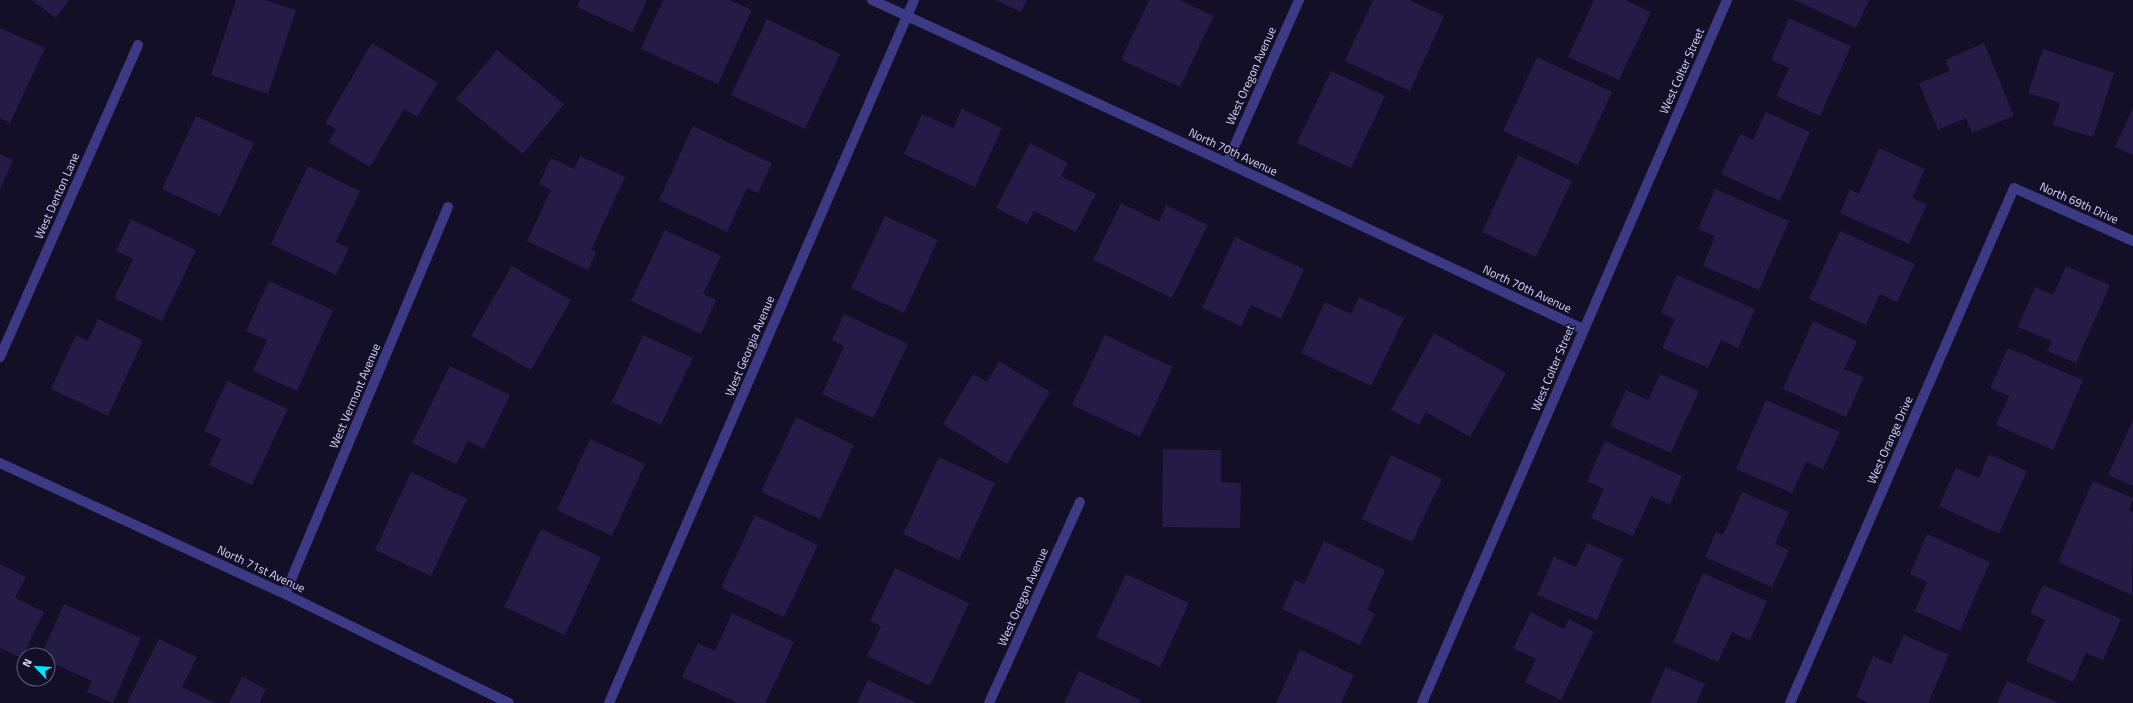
<svg xmlns="http://www.w3.org/2000/svg" width="2133" height="703" viewBox="0 0 2133 703" font-family="'Titillium Web',sans-serif">
  <style>
    .building { fill: #241b47 }
    .lines { fill: none; stroke-linecap: round; stroke-linejoin: round }
    .minor { stroke: #3d3a85; stroke-width: 10 }
    .labels { text-anchor: middle; stroke-width: 3; stroke-linejoin: round; paint-order: stroke }
    .street-label { font-size: 12px; fill: #d9d4ff; stroke: #130f26 }
  </style>
  <rect width="100%" height="100%" fill="#130f26"/>
  <path class="building" d="M32 0H69L56 18Z
    M236 0H265L296 10 268 94 211 75Z
    M580 0H647L632 32 577 7Z
    M663 0H729L752 10 718 84 641 49Z
    M995 0H1027L1021 12Z
    M1149 0H1179L1214 16 1180 87 1121 60Z
    M1373 0H1409L1444 16 1410 91 1345 61Z
    M1594 0H1625L1651 12 1619 80 1568 57Z
    M1794 0H1869L1856 28Z
    M1789 18 1851 46 1820 116 1776 96 1789 68 1771 60Z
    M767 19 840 54 805 129 731 95Z
    M0 28 45 48 10 123 0 118Z
    M372 43 438 83 417 117 404 109 370 167 328 142 336 129 325 123Z
    M1984 43 2014 116 1972 133 1966 118 1938 130 1919 83 1950 71 1945 60Z
    M2043 49 2114 73 2093 137 2053 125 2060 103 2028 93Z
    M497 50 564 104 523 154 456 99Z
    M1537 57 1612 92 1578 165 1503 131Z
    M1331 71 1385 96 1351 168 1297 143Z
    M2133 107V155L2115 147Z
    M962 109 1002 128 975 187 904 154 922 114 953 128Z
    M1766 112 1810 132 1780 201 1721 174 1740 134 1753 140Z
    M196 116 254 143 220 216 162 189Z
    M693 126 772 163 758 193 747 188 727 232 659 200Z
    M1030 143 1068 163 1061 176 1096 194 1076 232 1034 211 1027 224 996 208Z
    M1879 148 1925 169 1912 198 1927 204 1909 244 1840 213 1850 189 1859 194Z
    M0 154 13 160 0 189Z
    M1518 155 1572 181 1536 257 1482 232Z
    M580 156 625 177 591 250 596 252 588 270 527 241 551 190 539 184 551 158 574 169Z
    M308 166 360 191 336 242 349 248 336 275 271 244Z
    M1715 189 1789 221 1759 290 1703 266 1715 236 1698 229Z
    M1121 203 1159 222 1166 205 1208 225 1172 298 1093 260Z
    M885 216 938 240 904 313 851 288Z
    M131 219 196 250 162 321 114 298 133 259 116 251Z
    M665 230 721 256 703 294 716 300 701 334 631 301Z
    M1840 231 1915 264 1897 302 1880 294 1866 325 1809 299Z
    M1235 237 1304 269 1281 319 1251 305 1241 326 1202 308Z
    M512 266 571 300 531 370 471 336Z
    M2066 266 2110 285 2076 363 2047 351 2052 341 2018 327 2035 287 2053 295Z
    M1677 275 1755 309 1738 348 1721 340 1708 368 1662 348 1675 319 1661 313Z
    M269 281 333 310 297 391 253 371 267 340 246 331Z
    M1359 297 1404 318 1371 386 1301 353 1325 302 1351 314Z
    M844 314 908 344 873 418 822 394 844 346 832 340Z
    M98 319 143 340 108 416 51 389 76 335 88 341Z
    M1813 321 1857 341 1844 369 1864 377 1846 417 1783 389Z
    M1434 333 1506 373 1470 437 1426 412 1419 425 1391 410Z
    M643 335 693 358 661 425 612 402Z
    M1105 335 1173 367 1140 437 1072 405Z
    M2008 348 2083 380 2053 450 1996 425 2009 396 1990 388Z
    M999 361 1050 392 1007 464 943 424 973 374 987 382Z
    M450 366 510 395 484 449 468 441 456 464 412 443Z
    M1660 374 1699 391 1671 453 1610 426 1626 390 1648 400Z
    M227 381 288 409 252 485 209 465 221 439 204 431Z
    M1766 400 1840 432 1823 469 1806 462 1792 493 1736 469Z
    M796 417 854 445 820 519 761 492Z
    M2133 420V486L2108 475Z
    M590 439 645 464 612 536 557 510Z
    M1605 441 1682 476 1670 505 1651 496 1633 536 1591 518 1604 489 1587 481Z
    M1163 449 1221 450V482L1241 483 1240 528 1162 527Z
    M1989 454 2027 471 1999 534 1939 506 1956 468 1979 478Z
    M1391 455 1442 479 1412 542 1362 519Z
    M939 457 995 483 959 560 903 534Z
    M411 472 467 499 431 576 375 550Z
    M2093 481 2133 498 2129 510 2133 512 2132 595 2058 562Z
    M1742 492 1789 512 1775 544 1789 550 1772 587 1705 557 1716 532 1723 535Z
    M755 515 818 545 784 617 721 588Z
    M541 529 601 557 565 635 504 607Z
    M1927 534 1990 562 1960 631 1915 611 1927 582 1910 574Z
    M1324 541 1385 570 1367 610 1375 614 1360 645 1282 609 1295 580 1304 584Z
    M1587 543 1623 559 1597 620 1537 595 1554 557 1576 567Z
    M0 564 26 577 15 598 44 612 22 658 0 648Z
    M895 568 969 603 930 686 867 656 881 626 870 621Z
    M1703 573 1767 601 1750 640 1732 632 1718 662 1673 642Z
    M1126 574 1189 603 1160 667 1096 637Z
    M2043 585 2121 619 2103 660 2086 653 2073 682 2026 661 2045 620 2030 613Z
    M64 604 141 638 113 703 87 692 92 681 48 661V655H41Z
    M1531 612 1564 629 1569 619 1594 632 1561 700 1525 682 1536 659 1513 648Z
    M732 613 794 642 765 703H738L682 677 698 643 715 651Z
    M1904 635 1949 655 1928 703H1869L1856 697 1873 656 1891 664Z
    M159 639 197 657 182 687 215 703H127Z
    M1300 650 1354 675 1341 703H1276Z
    M1666 667 1705 684 1696 703H1650Z
    M1079 671 1141 700 1139 703H1064Z
    M242 677 266 689 260 702 262 703H229Z
    M868 680 917 703H857Z
    M2007 681 2059 703H1997Z"/>
  <g class="lines">
    <path class="minor" d="M872 0 1227 163 1583 329
      M1227 163 1299 0
      M0 357 138 45
      M0 463 285 594 509 703
      M285 594 448 207
      M609 703 914 0
      M989 703 1080 502
      M1422 703 1727 0
      M1790 703 2014 188 2133 241"/>
  </g>
  <g class="labels">
    <g class="street-label">
      <text transform="translate(1682 71) rotate(-66)" y="4">West Colter Street</text>
      <text transform="translate(1251 76) rotate(-66)" y="4">West Oregon Avenue</text>
      <text transform="translate(1233 152) rotate(25)" y="4">North 70th Avenue</text>
      <text transform="translate(57 196) rotate(-66)" y="4">West Denton Lane</text>
      <text transform="translate(2079 203) rotate(24)" y="4">North 69th Drive</text>
      <text transform="translate(1527 289) rotate(25)" y="4">North 70th Avenue</text>
      <text transform="translate(750 346) rotate(-67)" y="4">West Georgia Avenue</text>
      <text transform="translate(1553 368) rotate(-67)" y="4">West Colter Street</text>
      <text transform="translate(355 396) rotate(-67)" y="4">West Vermont Avenue</text>
      <text transform="translate(1890 440) rotate(-66)" y="4">West Orange Drive</text>
      <text transform="translate(261 569) rotate(25)" y="4">North 71st Avenue</text>
      <text transform="translate(1023 597) rotate(-66)" y="4">West Oregon Avenue</text>
    </g>
  </g>
  <g transform="translate(36 667) rotate(295)"><circle r="19" fill="#130f26" stroke="#625e7d"/>
  <path d="M0-3L7 15L0 10L-7 15Z" fill="#00e5ff"/>
  <text y="-6" font-size="11" font-weight="bold" text-anchor="middle" fill="#d9d4ff">N</text>
  </g>
</svg>
